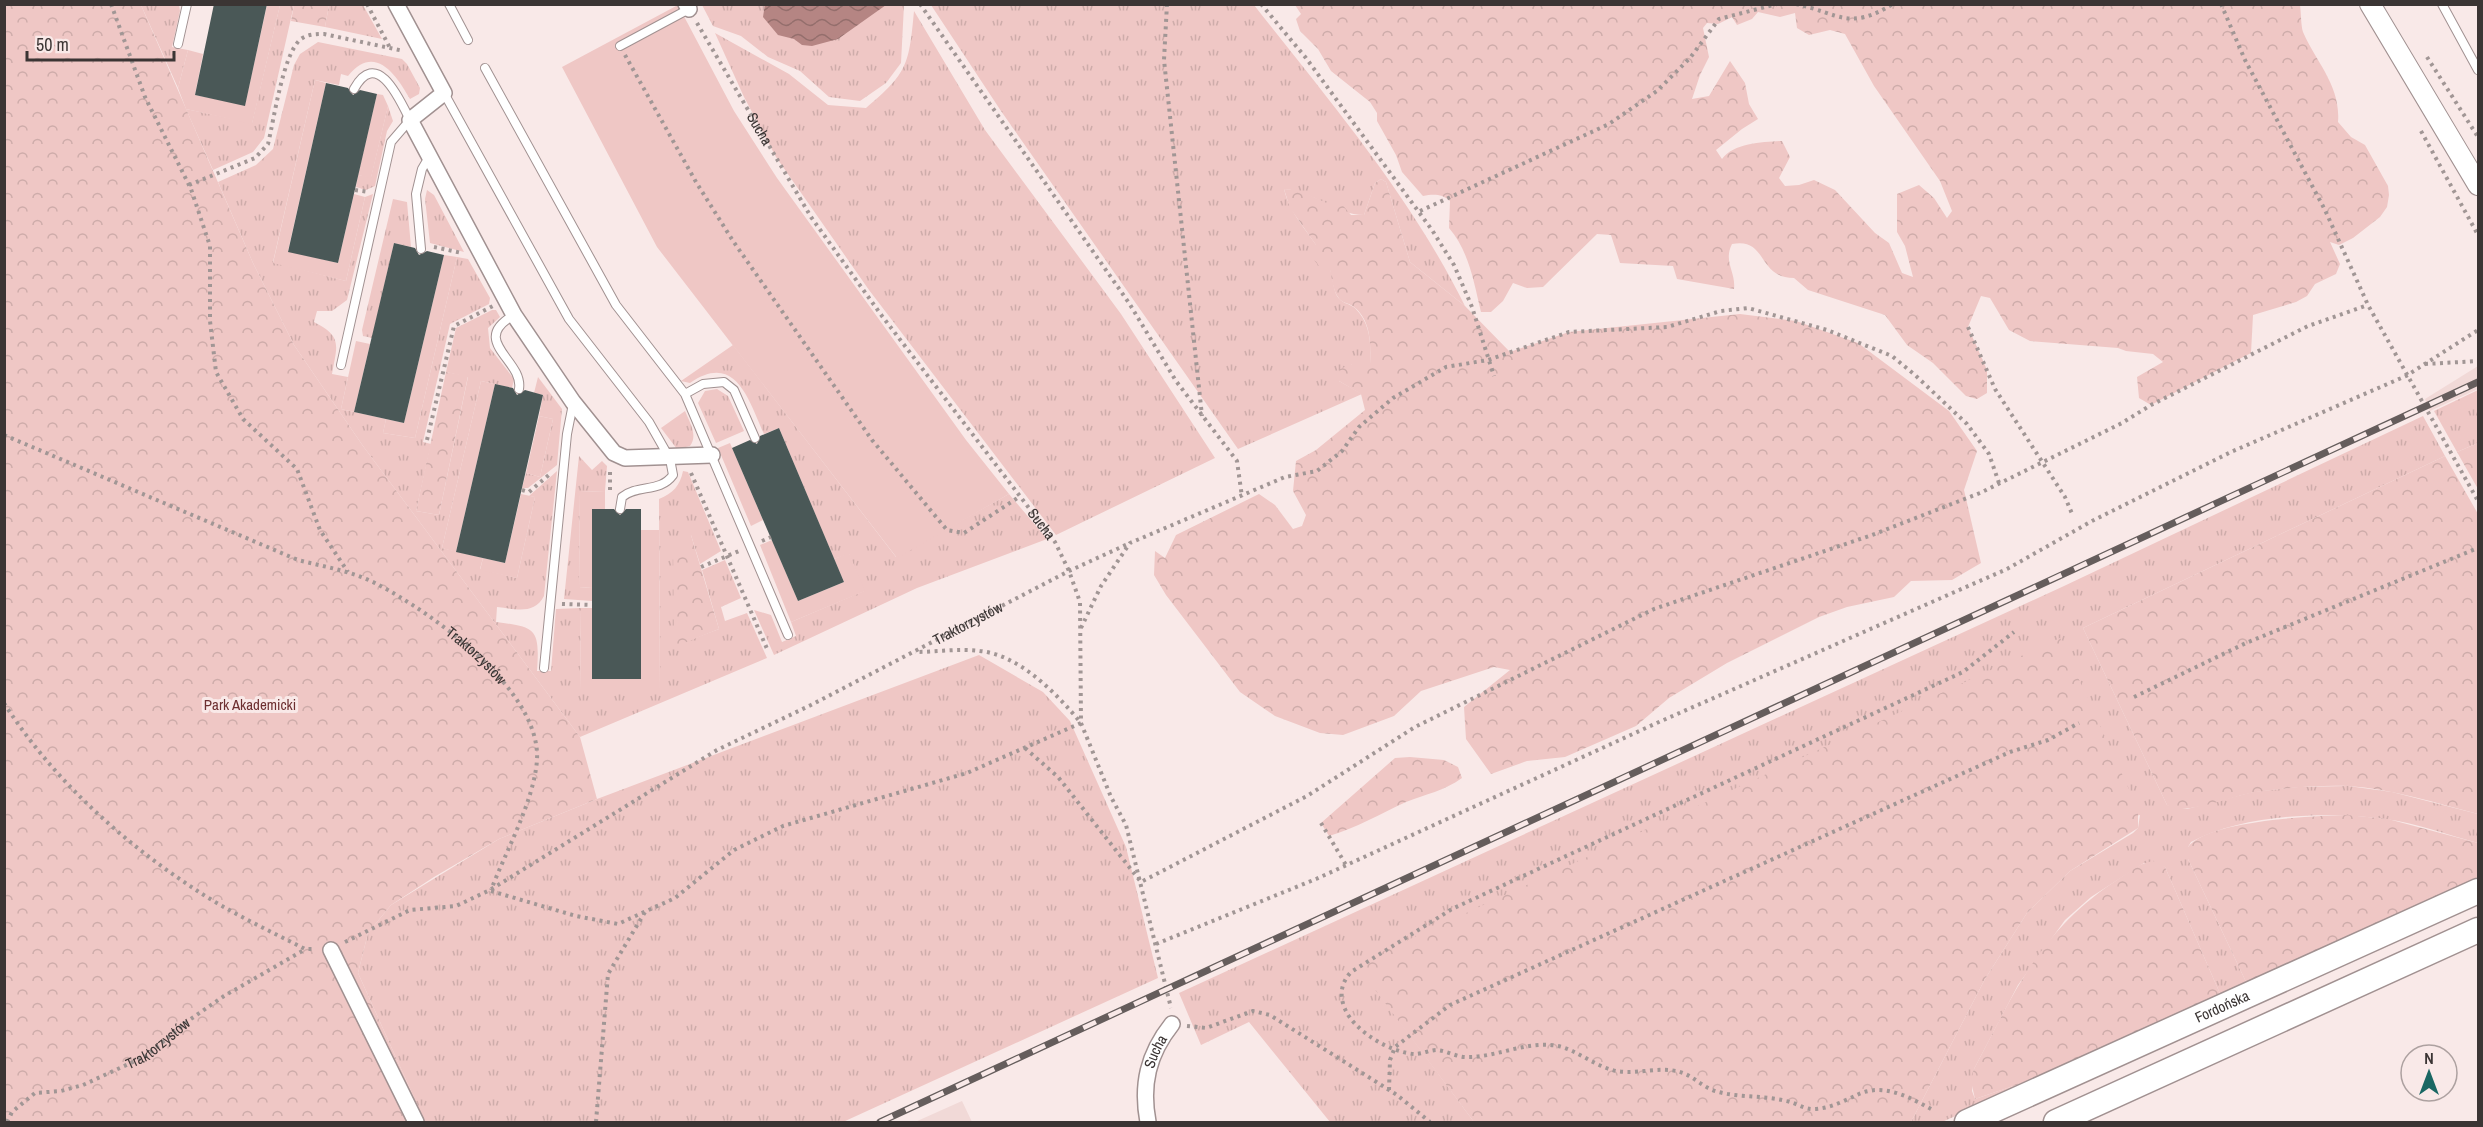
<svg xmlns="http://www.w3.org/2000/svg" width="2483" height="1127" viewBox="0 0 2483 1127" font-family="'Archivo Narrow',sans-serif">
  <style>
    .built { fill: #f1d9d7 }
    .grass { fill: url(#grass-tufts) }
    .forest { fill: url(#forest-crowns); fill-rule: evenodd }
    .garden { fill: #efc7c5 }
    .water { fill: url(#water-waves) }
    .building { fill: #4a5857 }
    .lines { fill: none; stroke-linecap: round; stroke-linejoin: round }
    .service-casing { stroke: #a19191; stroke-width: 10 }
    .minor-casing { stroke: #a19191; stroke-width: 18 }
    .tertiary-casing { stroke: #a19191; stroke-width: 22 }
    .primary-casing { stroke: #a19191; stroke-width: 27 }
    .path { stroke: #a19695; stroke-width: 4; stroke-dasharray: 3 4.5; stroke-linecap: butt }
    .service { stroke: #fff; stroke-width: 8 }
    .minor { stroke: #fff; stroke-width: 15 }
    .tertiary { stroke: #fff; stroke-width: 20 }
    .primary { stroke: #fff; stroke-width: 24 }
    .rail-casing { stroke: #655d5c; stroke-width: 7 }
    .rail { stroke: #f9e9e8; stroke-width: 4.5; stroke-dasharray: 14; stroke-linecap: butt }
    .labels { text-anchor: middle; stroke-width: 6; stroke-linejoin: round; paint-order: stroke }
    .street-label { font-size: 15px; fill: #3b3534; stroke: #f9e9e8 }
    .park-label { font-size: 15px; fill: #6d2f30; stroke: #f9e9e8 }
  </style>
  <defs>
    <pattern id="grass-tufts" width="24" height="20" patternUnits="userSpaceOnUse" patternTransform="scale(1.5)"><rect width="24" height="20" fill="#efc7c5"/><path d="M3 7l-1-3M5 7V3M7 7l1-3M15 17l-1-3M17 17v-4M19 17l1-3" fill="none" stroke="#ceacaa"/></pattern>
    <pattern id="forest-crowns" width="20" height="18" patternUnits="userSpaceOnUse" patternTransform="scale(1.5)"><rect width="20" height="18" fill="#efc7c5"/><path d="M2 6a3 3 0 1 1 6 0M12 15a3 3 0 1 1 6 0" fill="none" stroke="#ceacaa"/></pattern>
    <pattern id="water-waves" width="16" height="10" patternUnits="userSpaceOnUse" patternTransform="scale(1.5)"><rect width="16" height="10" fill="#b58583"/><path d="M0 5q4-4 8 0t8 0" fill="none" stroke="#946e6c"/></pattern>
  </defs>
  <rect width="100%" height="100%" fill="#f9e9e8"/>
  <path class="built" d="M2478 366V389L2430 411 2425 399Z
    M962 1101 972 1122H915Z"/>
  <path class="grass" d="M141 5H179L180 11 172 47 188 50 178 88Z
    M280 5H294L264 138 253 152 213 170 186 109 252 123Z
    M329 5H363L382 39 325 27Z
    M702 5H904L901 63 886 83 860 101 829 97 800 71 768 57 741 36 713 26Z
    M931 5H1254C1330 102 1410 195 1465 306L1410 262 1386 182 1381 179 1375 183 1364 215C1336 215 1313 191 1284 189 1291 220 1318 240 1330 269 1333 278 1333 288 1337 296 1342 304 1349 303 1355 308 1371 324 1371 344 1370 364H1352L1339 381 1362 394 1238 449 1001 111Z
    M914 11 985 130 1121 314 1215 458 1056 535 869 290 776 157 744 97 715 33 789 74 828 105 866 108C908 73 909 64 914 11Z
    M318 42 402 59 407 64 420 88 419 94 410 99C397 76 375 42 348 76L341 74 339 85 315 80 273 262 346 281 365 197 373 194 347 300 332 311H317L314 322C343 337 337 345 332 374L348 377 341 409 386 419 383 433 415 438 457 257 468 259 490 298 489 304 450 324 423 442 431 444 416 511 439 515 468 377 446 372 456 328 492 310H496L500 317 488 328 490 348 514 379 512 388 481 381 442 548 483 558 480 569 517 578 535 497 529 496 557 471 544 596C534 615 516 609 497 607L496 622C536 627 540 629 537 671H551L556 609 581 608 580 691H660L659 499C673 493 680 486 683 471L688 472 721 551 700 564 691 535 674 646 719 629 702 570 725 560 741 598 721 607 725 621 747 613 767 658 580 737 363 446 294 345 253 263 218 182 256 165 273 149 294 65 300 54Z
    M388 106 393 121 387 131 375 186 366 190 356 187 358 175 371 177Z
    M427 190 434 195 464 252 430 243 425 199Z
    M393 199 407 202 411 247 394 243 372 338 363 336 362 330Z
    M733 345 896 557 1009 494 1047 539 917 588 774 655 754 610 771 615 782 642 796 636 791 622 864 591 849 554 834 559 779 428 764 434C749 401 736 351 690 383L681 381Z
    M538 377 562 409 557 465 528 488H522L526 473 540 477 553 419 539 416 543 395 534 393Z
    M717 389 728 396 744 431 716 443 698 403 705 391Z
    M2478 390V443L2457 452 2434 411Z
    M685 411C690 423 698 435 690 446L677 449 661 428Z
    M2423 416 2445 456 2083 628 2167 805 2187 809 2253 792 2298 787 2348 786 2392 792 2478 814V843C2448 835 2416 823 2385 819 2328 811 2243 814 2191 842L2188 847V859L2247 984 2221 996 2165 867 2144 863 2091 897 2065 920 2018 985 1974 1069 1972 1091 1975 1099 2052 1073 1942 1122H1911L1985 979 2027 913 2070 871 2133 833 2138 828 2140 815 1357 964 1474 1122H1330L1249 1022 1201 1045 1179 993 2064 586Z
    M579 456 592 470 602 461 607 466 605 491 580 492 579 587 592 588V601L564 599Z
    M979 655 1043 692 1070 721 1126 847 1158 978 843 1122H425L358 973 368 933 391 905 499 839 597 799Z"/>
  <path class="forest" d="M5 5H141L253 263 294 345 363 446 580 737 597 799 499 839 434 877 391 905 368 933 358 973 425 1122H5Z
    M294 5H329L325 27 291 21Z
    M1295 5H2300C2301 12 2301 26 2303 32 2316 62 2341 86 2338 122L2351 137 2365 145 2388 186 2389 195 2387 207 2380 217 2353 238 2339 245 2330 242 2340 264 2336 274 2315 284 2307 296 2296 302 2253 315 2251 353 2151 405 2139 398 2137 377 2163 362 2153 354 2126 351 2118 348 2030 341 2009 330 1990 298 1981 296 1968 327 1987 370V393L1977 399 1966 396 1933 363 1907 345 1885 315 1808 290 1794 278C1757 278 1768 237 1732 244 1723 262 1736 271 1734 289L1677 279 1673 266 1620 263 1611 235 1597 234 1543 287 1527 288 1513 283 1503 301 1491 312H1481C1474 283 1469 251 1449 228L1450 201C1442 194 1434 194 1423 196L1402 172 1396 155 1377 121V113L1370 102 1331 71 1318 49 1300 31 1296 19 1301 14ZM1758 12 1780 17 1795 13 1797 28 1809 35 1830 30 1845 34 1874 86 1940 181 1952 211 1947 218 1934 198 1919 185 1897 194V232L1905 246 1913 277 1902 273 1889 243 1875 233 1835 190 1814 180 1799 185 1785 186 1779 178 1790 157 1782 141C1763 142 1734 143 1722 159L1716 150 1742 129 1758 119 1749 104 1745 83 1730 61 1709 96 1692 99 1700 75 1709 57 1703 28 1707 23 1718 24 1732 17 1737 25 1752 19Z
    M1381 179 1386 182 1410 262 1465 306 1510 352 1569 332 1740 314 1796 321 1858 343 1949 411 1977 451 1964 490 1981 563 1952 580 1911 581 1894 597 1847 607 1819 617 1727 663 1669 698 1636 726 1565 757 1527 761 1491 774 1466 739 1464 707 1510 670 1494 667 1421 691 1394 716 1343 735 1320 733 1275 716 1240 692 1166 595 1154 575 1155 551 1165 558 1176 535 1259 494 1275 505 1293 529 1302 526 1306 515 1293 491 1296 461 1316 450 1365 410 1361 394 1339 381 1340 369 1352 364H1370C1371 345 1371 320 1354 307 1348 302 1342 304 1338 297 1333 290 1332 278 1330 270L1321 268 1312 258 1316 245 1290 208 1284 189 1298 190 1331 205 1340 202 1351 215H1364L1375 183Z
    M446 372 468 376 439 515 416 511Z
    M2478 443V489L2457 452Z
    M2445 456 2478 514V814C2436 803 2392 789 2348 786 2317 785 2286 788 2256 792 2234 795 2184 817 2167 805L2083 628Z
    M691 535 719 629 674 647 673 543Z
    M2060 638 2138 809V828L2070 871 2027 913 1985 979 1911 1122H1474L1356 964Z
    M1410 757 1444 760 1458 767 1462 778C1444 791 1426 794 1406 802 1380 814 1356 828 1329 836L1321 823 1395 758Z
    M2347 815 2388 819 2478 843V877L2247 984 2188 859V847C2208 820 2315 816 2347 815Z
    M2156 861 2165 867 2221 996 2052 1073 1975 1099 1971 1081 1974 1069C2016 989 2041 929 2120 878 2131 871 2142 861 2156 861Z"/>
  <path class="garden" d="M267 5H280L252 124 186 109 178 88 188 50 203 54 195 95 245 105Z
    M678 5 734 111 777 178 966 440 1009 494 897 558 657 247 562 67Z
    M315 80 326 83 288 251 338 263 354 194 365 197 346 281 273 263Z
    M377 94 383 95 388 106 371 178 358 175Z
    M444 255 457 257 415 438 383 433 386 419 404 423Z
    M356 341 370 344 354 412 341 409Z
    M481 381 495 384 456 552 442 548Z
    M539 416 553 419 540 477 526 473Z
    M730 443 763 520 751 526 718 448Z
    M605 491V509H592V588L579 587 580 492Z
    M521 494 535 497 517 578 480 570 483 558 505 563Z
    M641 530H659L660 691H580L581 608H592V679H641Z
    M772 540 798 601 844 582 834 559 849 553 865 591 791 622 760 545Z"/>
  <path class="water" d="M765 4H886V5L838 39 812 46 802 45 794 39 778 35 763 17Z"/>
  <path class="building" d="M214 4H267L245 106 195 95Z
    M326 83 348 88 353 95 360 90 377 94 338 263 288 252Z
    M394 243 415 248 419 255 427 251 444 255 404 423 354 412Z
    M495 384 513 388 517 395 525 390 543 395 505 563 456 552Z
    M779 428 844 582 798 601 732 448 750 440 757 444 760 436Z
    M592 509H614L620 515 626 509H641V679H592Z"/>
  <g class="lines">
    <g class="service-casing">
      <path id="service" d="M449 4 468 40
        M2442 4 2478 70
        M178 44 187 4
        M620 46 689 9
        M485 68 616 305 685 394
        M444 93 569 319 649 422 670 459 673 475C660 493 638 484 622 497L620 509
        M421 249 416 194 422 169 429 157
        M514 315C468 341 524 360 519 389
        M341 365 391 142 410 120C400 100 377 47 354 89
        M755 438 734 390 724 382 703 384 685 394 788 635
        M544 668 567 434 573 404"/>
    </g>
    <g class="minor-casing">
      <g id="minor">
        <path d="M396 4 444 93 410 120 514 315 573 402 614 453 625 458 712 455"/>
        <path d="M686 4 689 9"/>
        <path d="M331 950 416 1122"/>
        <path id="s5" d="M1148 1122C1141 1085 1148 1054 1172 1024"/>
      </g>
    </g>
    <g class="tertiary-casing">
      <path id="tertiary" d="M2370 4 2478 185"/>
    </g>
    <g class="primary-casing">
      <g id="primary">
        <path id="s6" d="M1967 1122 2478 891"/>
        <path d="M2056 1122 2478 930"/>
      </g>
    </g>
    <g class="path">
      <path d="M111 4 145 97 191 189 210 246V321L216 372 243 419 297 469 320 530 348 572"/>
      <path d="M367 4 390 48"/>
      <path d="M920 4 1129 303 1176 381 1237 461 1242 497"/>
      <path d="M1167 4 1164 60 1202 416"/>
      <path d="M1261 4 1306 58 1432 230 1454 265 1472 307 1494 376"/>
      <path d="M1796 4C1841 14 1848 31 1893 4"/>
      <path d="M2221 4 2245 60 2325 210 2368 305 2478 501"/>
      <path id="s1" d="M697 23 811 217 882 316 1055 542 1069 571 1080 602 1081 723 1111 797 1126 825 1171 1008"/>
      <path d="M625 55 696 182 733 241 872 440 947 530 964 533 1019 497"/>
      <path d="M2427 57 2478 137"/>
      <path d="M2421 131 2478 235"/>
      <path d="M189 185 255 158 268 144C274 120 283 53 301 39 308 34 316 34 324 34L404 51"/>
      <path d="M355 190 369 192"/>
      <path d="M1420 211 1609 124 1657 91 1690 58 1719 19 1777 4"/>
      <path d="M434 247 462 253"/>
      <path d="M1968 327 1995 389 2065 497 2073 516"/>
      <path d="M2425 364 2478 361"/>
      <path id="s2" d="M4 435 298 560C325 567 352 571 377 584 432 613 541 690 537 760 534 801 506 851 491 890"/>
      <path d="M427 440 454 326 493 306"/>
      <path d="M691 473 768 651"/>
      <path d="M522 490 529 492 550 474"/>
      <path d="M610 490V468"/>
      <path d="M762 541 771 537"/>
      <path d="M701 567 739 551"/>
      <path d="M562 604 592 605"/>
      <path d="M1081 628 1101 586 1130 543 1285 477 1317 471 1342 451 1359 427 1393 398 1446 367 1488 360 1569 332 1667 327 1721 311 1748 308 1827 330 1892 356 1915 375 1967 424 1989 454 1999 483"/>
      <path d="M2134 697 2246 643 2478 548"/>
      <path d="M4 703C51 777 120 840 193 888 227 911 268 930 305 949H316"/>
      <path d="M1025 748 1058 777 1141 882 1307 796 1415 727 1654 609 1872 535 1980 493 2122 423 2151 405 2308 326 2368 305"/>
      <path d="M1321 823 1346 865"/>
      <path d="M491 891 576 916 618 924 675 898 734 850 783 826 967 773 1081 723C1057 694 1020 655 980 651 960 648 936 652 915 652"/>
      <path id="s3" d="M345 942 410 910 456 906 490 890 717 750 811 705 1069 571 1130 543"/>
      <path d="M1156 944 1316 879 1659 722 2007 569 2092 521 2231 452 2406 376 2478 330"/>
      <path d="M1187 1026 1206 1028 1253 1011 1270 1015 1397 1095 1430 1122"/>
      <path d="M1389 1090 1390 1060 1395 1047 1450 1005 2010 752 2048 740 2079 723"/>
      <path d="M1931 1109C1909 1097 1884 1083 1859 1094 1846 1100 1831 1108 1816 1109 1804 1110 1797 1103 1786 1101 1763 1095 1737 1098 1715 1091 1703 1087 1694 1077 1683 1073 1662 1065 1638 1075 1616 1071 1594 1066 1577 1050 1558 1046 1528 1040 1498 1057 1468 1057 1458 1058 1448 1051 1437 1050 1430 1050 1422 1054 1415 1054 1391 1053 1354 1031 1345 1009 1339 995 1341 983 1351 972L1452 909 1963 672 2014 632"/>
      <path id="s4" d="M7 1122 12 1112 35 1093 61 1091 83 1085 146 1056 188 1021 224 996 304 950"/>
      <path d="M596 1122 608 974 645 912"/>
    </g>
    <use href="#service" class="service"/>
    <use href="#minor" class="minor"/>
    <use href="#tertiary" class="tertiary"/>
    <use href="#primary" class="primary"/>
    <g class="rail-casing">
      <path id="rail" d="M880 1122 2478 382"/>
    </g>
    <use href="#rail" class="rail"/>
  </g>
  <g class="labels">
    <g class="street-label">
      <text dy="5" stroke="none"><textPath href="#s1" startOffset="123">Sucha</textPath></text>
      <text dy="5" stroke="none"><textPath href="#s1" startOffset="609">Sucha</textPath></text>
      <text dy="5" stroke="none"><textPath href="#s3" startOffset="704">Traktorzystów</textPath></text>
      <text dy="5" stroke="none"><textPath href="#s2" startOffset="525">Traktorzystów</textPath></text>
      <text dy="5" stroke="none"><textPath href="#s6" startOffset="280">Fordońska</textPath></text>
      <text dy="5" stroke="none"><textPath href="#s4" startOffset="176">Traktorzystów</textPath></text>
      <text dy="5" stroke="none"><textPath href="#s5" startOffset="72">Sucha</textPath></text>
    </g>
    <g class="park-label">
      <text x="250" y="710">Park Akademicki</text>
    </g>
  </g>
  <rect width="2483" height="1127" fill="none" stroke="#3b3534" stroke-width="12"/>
  <g transform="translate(2429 1073)"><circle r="28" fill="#f9e9e8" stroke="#ada1a0" stroke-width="1.5"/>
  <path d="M0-4.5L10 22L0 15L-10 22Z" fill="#1a6763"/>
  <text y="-9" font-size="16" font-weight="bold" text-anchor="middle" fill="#3b3534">N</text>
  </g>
  <path d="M27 51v9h147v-9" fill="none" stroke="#3b3534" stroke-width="3"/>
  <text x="36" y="51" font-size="18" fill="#3b3534" stroke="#f9e9e8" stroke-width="4.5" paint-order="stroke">50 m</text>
</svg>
